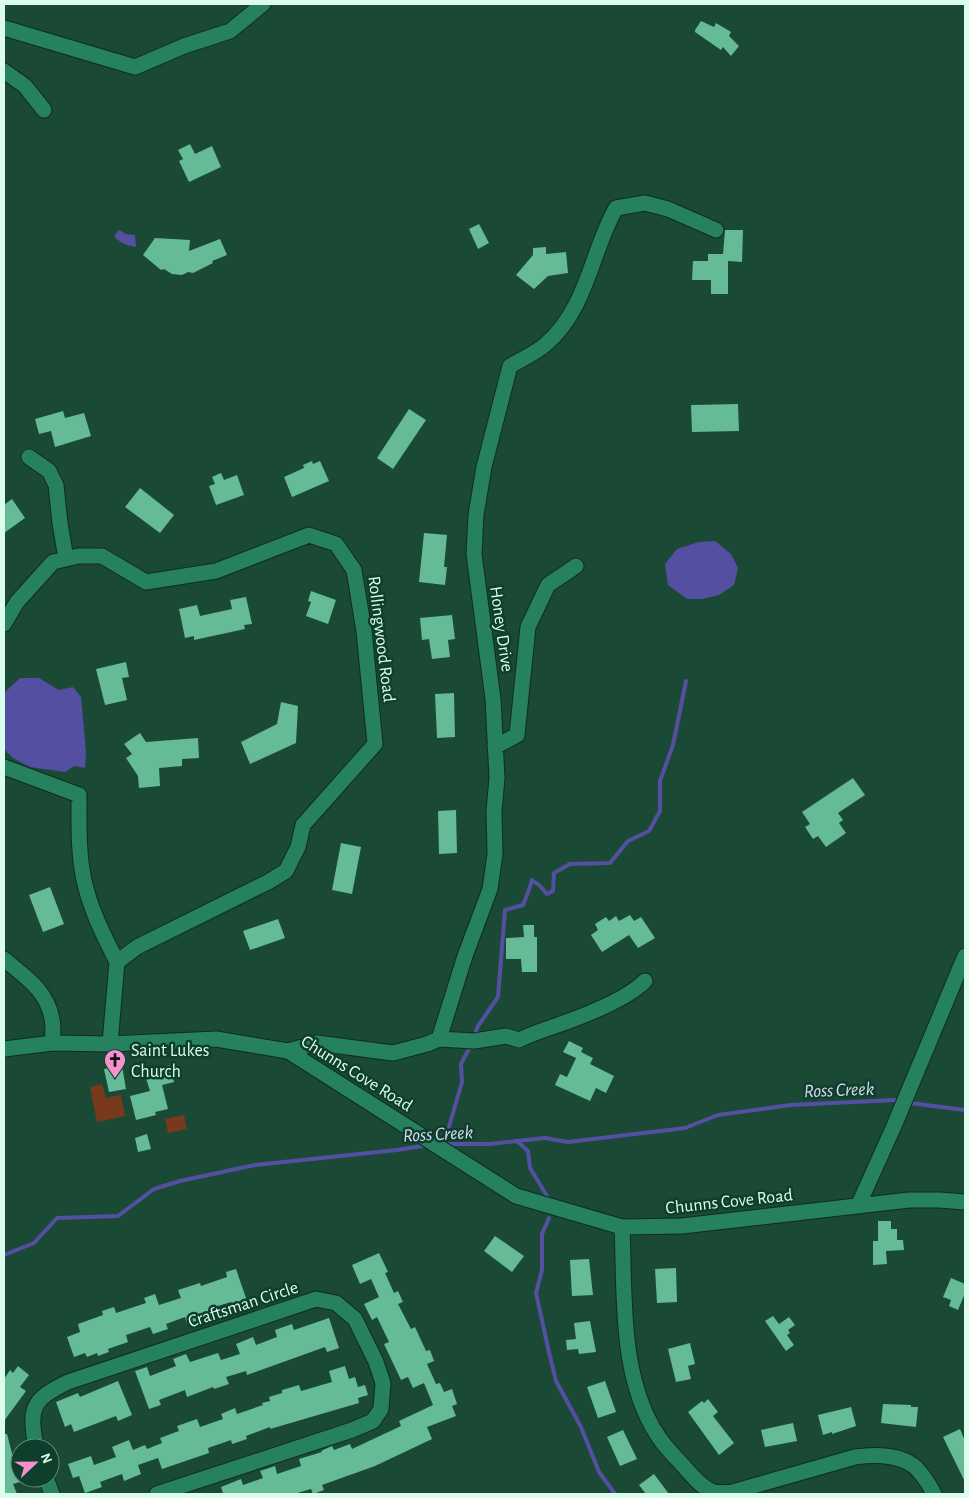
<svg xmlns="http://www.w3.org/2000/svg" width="969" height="1498" viewBox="0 0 969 1498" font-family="'Alegreya Sans',sans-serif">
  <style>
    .green { fill: #79391c }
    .water { fill: #554fa1 }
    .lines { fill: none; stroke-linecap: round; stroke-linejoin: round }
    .stream { stroke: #554fa1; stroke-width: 4 }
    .building { fill: #65bb95 }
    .minor-casing { stroke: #102c20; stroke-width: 17 }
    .minor { stroke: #25815e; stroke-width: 15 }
    .labels { text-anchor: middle; stroke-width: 5; stroke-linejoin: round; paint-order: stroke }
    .street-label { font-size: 18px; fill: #dcfded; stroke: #0e3e2c }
    .poi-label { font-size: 18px; fill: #dcfded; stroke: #0e3e2c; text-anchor: start }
    .water-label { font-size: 19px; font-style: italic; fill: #d9daf1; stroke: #0e3e2c }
  </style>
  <rect width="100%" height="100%" fill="#1a4936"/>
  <path class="green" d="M102 1084 106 1098 121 1095 125 1116 97 1122 90 1087Z
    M184 1115 187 1129 168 1133 165 1119Z"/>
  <path class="water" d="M119 230 126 234 135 235 136 247C127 246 120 243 114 236Z
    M715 541 731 554 738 568 734 585 719 595 702 599H687L668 585 665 564 677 549 699 542Z
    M20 678H39L59 690 73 687 81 697 86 752 85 768 74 766 65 772 30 767 13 758 4 749V693Z"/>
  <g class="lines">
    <path class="stream" d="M474 1036 478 1026 498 997 505 910 523 905 529 890 532 880 540 886 547 894 553 891 554 873 570 864 610 863 628 841 649 831 660 811V781L673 745 686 681
      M910 1103 965 1110
      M517 1141 528 1151 530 1168 547 1196
      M444 1144 462 1082 461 1064 471 1045
      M445 1144H490L545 1138 568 1142 685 1128 718 1115 791 1105 895 1100
      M549 1218 542 1234V1270L536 1293 548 1348 556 1381 581 1427 599 1472 615 1494
      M4 1255 34 1243 57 1218 118 1216 154 1189 180 1181 255 1165 397 1150 428 1145"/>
  </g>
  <path class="building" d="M701 21 714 27 716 23 731 32 729 36 739 46 731 56 723 47 721 50 695 32V30Z
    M190 144 195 154 212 146 221 167 189 182 179 161 183 159 178 150Z
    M479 224 489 243 478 249 469 229Z
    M725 230H743L742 262 728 261V294H711V280H692L693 261H708V254H723Z
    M155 238 190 240 189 251 220 239 227 255 212 261 213 263 193 273 188 272 182 275 172 274 164 269 161 270 143 255Z
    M546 247V254L566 252 568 273 548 276 534 289 516 275 533 255V248Z
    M738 404 739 431 692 432 691 405Z
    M409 409 426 420 393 469 377 458Z
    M63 411 65 418 84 413 91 436 55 447 51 431 39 434 35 419Z
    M312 461 313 464 320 461 329 481 292 497 284 477 304 468 303 465Z
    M221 473 224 480 237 475 244 495 216 505 209 486 215 484 212 477Z
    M140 488 174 515 160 533 125 507Z
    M12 499 25 518 4 533V505Z
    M424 533 447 535 444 567H447L445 585 419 582Z
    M311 591 336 600 328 624 306 616 311 602 308 601Z
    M246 597 252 624 244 625 245 629 194 640V636L185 638 179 609 197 605 200 616 232 609 230 600Z
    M452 615 455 639 448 640 450 657 432 659 429 639 422 640 420 618Z
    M126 662 129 677 122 678 127 700 105 705 96 669Z
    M454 693 455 737 437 738 435 694Z
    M281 702 298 706 296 743 250 764 241 742 277 724Z
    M140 733 146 742 198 738 199 758 182 759V766L159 768 160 786 139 788 138 776 126 758 132 754 124 744Z
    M853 778 865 795 838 813 843 820 839 823 846 833 826 847 818 836 813 839 805 827 810 824 802 812Z
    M456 810 457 853 439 854 438 811Z
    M341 843 361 847 352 894 332 890Z
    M50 887 64 924 43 932 29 895Z
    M630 915 634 921 641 917 655 938 638 948 629 935 602 952 591 935 598 930 595 924 606 917 609 921 616 916 619 921Z
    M278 919 285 938 250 950 243 931Z
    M523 925H534V937H537V972H522L521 959H506V938L524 937Z
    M569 1041 583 1048 581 1052 593 1058 590 1064 614 1076 606 1093 596 1088 590 1101 555 1085 560 1074 567 1077 576 1058 563 1052Z
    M170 1065 174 1082 162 1085 168 1109 155 1112 156 1115 136 1120 130 1096 150 1091 144 1072Z
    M122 1066 126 1089 109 1092 104 1069Z
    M147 1134 151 1149 138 1152 135 1138Z
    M878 1221H891V1229H897V1240H903L904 1250 886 1251 887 1264 873 1265V1241H878Z
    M495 1236 524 1256 512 1272 484 1251Z
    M379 1253 388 1272 385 1273 394 1293 398 1291 403 1302 398 1304 411 1329 415 1327 426 1351 430 1350 434 1361 427 1364 436 1384 440 1383 444 1392 452 1389 457 1404 452 1406 456 1416 427 1427 432 1439 375 1466 322 1485 324 1490 313 1494 311 1489 294 1494H222L223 1493 221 1487 241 1479 243 1485 263 1478 260 1471 275 1466 277 1474 301 1466 299 1459 322 1452 321 1451 332 1446 334 1450 350 1444 352 1449 401 1426 399 1421 433 1405 424 1383 413 1388 408 1377 401 1380 384 1344 389 1342 377 1317 372 1320 364 1304 379 1297 371 1279 360 1284 352 1265Z
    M589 1259 593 1295 572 1296 570 1260Z
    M676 1268 677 1302 657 1303 655 1269Z
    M236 1269 248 1304 233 1309 231 1302 208 1309 211 1316 187 1324 185 1317 166 1324 168 1329 153 1334 150 1327 126 1335 128 1342 108 1349 109 1352 98 1356 97 1353 87 1357 85 1353 74 1357 67 1337 80 1332 78 1324 103 1315 102 1311 114 1307 116 1313 146 1303 144 1298 155 1294 159 1305 181 1298 178 1290 200 1283 201 1286 227 1277 226 1272Z
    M951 1278 965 1284V1293L958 1310 949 1306 951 1300 943 1297Z
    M773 1316 779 1324 789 1317 795 1325 788 1330 790 1333 787 1335 794 1345 786 1351 765 1321Z
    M329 1318 339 1348 327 1352 325 1347 247 1375 246 1371 226 1377 229 1384 214 1389 213 1387 187 1397 185 1390 159 1400 161 1405 149 1409 135 1371 147 1367 150 1376 176 1366 173 1359 186 1354 190 1362 218 1353 221 1360 240 1354 236 1344 253 1337 256 1345 277 1337 275 1330 292 1324 294 1330Z
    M590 1321 596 1352 579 1354 578 1349 567 1350 566 1340 576 1339 574 1323Z
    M690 1343 695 1364 688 1366 691 1379 676 1382 668 1349Z
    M18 1366 29 1375 20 1387 26 1391 4 1421V1379L10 1370 13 1373Z
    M345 1366 349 1379 355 1377 358 1387 365 1385 368 1395 358 1398 359 1403 270 1429V1427L246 1436 247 1439 232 1444 231 1440 208 1448 209 1453 162 1469 158 1458 138 1465 141 1474 124 1481 122 1474 100 1482 102 1487 85 1493 79 1476 73 1478 68 1464 91 1456 94 1465 116 1457 112 1447 129 1440 133 1450 145 1445 147 1449 162 1443 160 1438 179 1431 177 1426 197 1419 200 1427 223 1419 221 1414 235 1408 237 1414 263 1405 262 1403 270 1401 269 1397 282 1393V1390L299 1385 301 1391 332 1382 329 1371Z
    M118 1381 132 1415 118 1421 116 1416 74 1432 71 1424 65 1427 56 1402 78 1393 80 1397Z
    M605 1381 616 1412 598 1418 587 1387Z
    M708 1399 718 1412 713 1416 734 1443 719 1455 688 1412 702 1401 704 1403Z
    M883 1404 911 1405V1407H918L916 1427 881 1423Z
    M851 1407 856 1426 832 1434V1432L823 1435 818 1415Z
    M793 1423 797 1441 765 1447 761 1430Z
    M960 1429 965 1441V1482L943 1437Z
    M623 1430 637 1459 620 1466 607 1437Z
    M4 1434H7L14 1461 20 1460V1482L13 1484 17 1494H4Z
    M654 1474 669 1494H646L639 1485Z"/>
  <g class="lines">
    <g class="minor-casing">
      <path id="minor" d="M4 28 135 67 184 46 230 31 263 4
        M4 71 25 86 44 110
        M29 457 49 471 56 485 60 523 66 559
        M4 624 17 602 53 562 78 556H102L146 582 216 571 309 535 336 544 354 570 364 631 375 744 303 825 298 847 286 871 268 882 137 947 117 962C104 936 90 909 84 880 78 852 79 823 79 795L4 767
        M495 747 517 735 528 627 548 585 576 566
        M4 959C25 977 47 990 52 1019 54 1027 52 1035 53 1043
        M439 1039 474 1041 506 1036 519 1040C531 1034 543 1030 555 1026 581 1017 626 1000 645 981
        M110 1044 117 962
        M4 1049 53 1043 110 1044 216 1039 288 1051 516 1196 622 1227 682 1226 909 1200H939L965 1202
        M288 1051 317 1043 393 1053 427 1044 439 1039 465 956 490 889 495 854 494 811 497 778 493 699 474 554 476 515 484 467 510 366C522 359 536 353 546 344 587 309 591 252 616 208L645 203 668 209 716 230
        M858 1206 894 1126 965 956
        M622 1227C625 1295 619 1377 658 1436 664 1445 672 1454 680 1462 688 1471 702 1489 714 1492 719 1493 725 1492 729 1493L855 1457C875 1454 905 1454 919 1471 925 1478 930 1486 934 1494
        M36 1448C29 1408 31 1400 68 1382L316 1299 336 1303 355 1319 376 1362 383 1383 381 1409 373 1421 352 1430 157 1494
        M46 1478 52 1494"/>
    </g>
    <use href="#minor" class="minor"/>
  </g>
  <defs>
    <g id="church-pin" transform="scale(1.125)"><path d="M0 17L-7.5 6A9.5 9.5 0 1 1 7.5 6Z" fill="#f790ce" stroke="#0e3e2c"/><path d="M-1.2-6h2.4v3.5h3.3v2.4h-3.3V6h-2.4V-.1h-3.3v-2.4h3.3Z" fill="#111"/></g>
  </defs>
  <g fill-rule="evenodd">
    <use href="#church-pin" x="115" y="1060"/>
  </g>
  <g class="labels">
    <g class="street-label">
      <text transform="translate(502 629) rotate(82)" y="6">Honey Drive</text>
      <text transform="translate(382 639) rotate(83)" y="6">Rollingwood Road</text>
      <text transform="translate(357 1073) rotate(32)" y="6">Chunns Cove Road</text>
      <text transform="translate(729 1201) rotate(-6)" y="6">Chunns Cove Road</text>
      <text transform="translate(243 1304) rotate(-18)" y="6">Craftsman Circle</text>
    </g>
    <g class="poi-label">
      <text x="131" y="1056">Saint Lukes<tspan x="131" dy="21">Church</tspan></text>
    </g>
    <g class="water-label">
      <text transform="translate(839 1089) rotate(-2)" y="7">Ross Creek</text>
      <text transform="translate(438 1133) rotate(-3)" y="7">Ross Creek</text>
    </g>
  </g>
  <rect width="969" height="1498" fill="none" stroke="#dcfded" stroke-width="10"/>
  <g transform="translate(35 1463) rotate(68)"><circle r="24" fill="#0e3e2c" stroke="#608a79"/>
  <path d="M0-4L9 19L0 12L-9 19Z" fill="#f790ce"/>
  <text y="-8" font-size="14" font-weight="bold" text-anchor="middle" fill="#dcfded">N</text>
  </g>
</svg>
